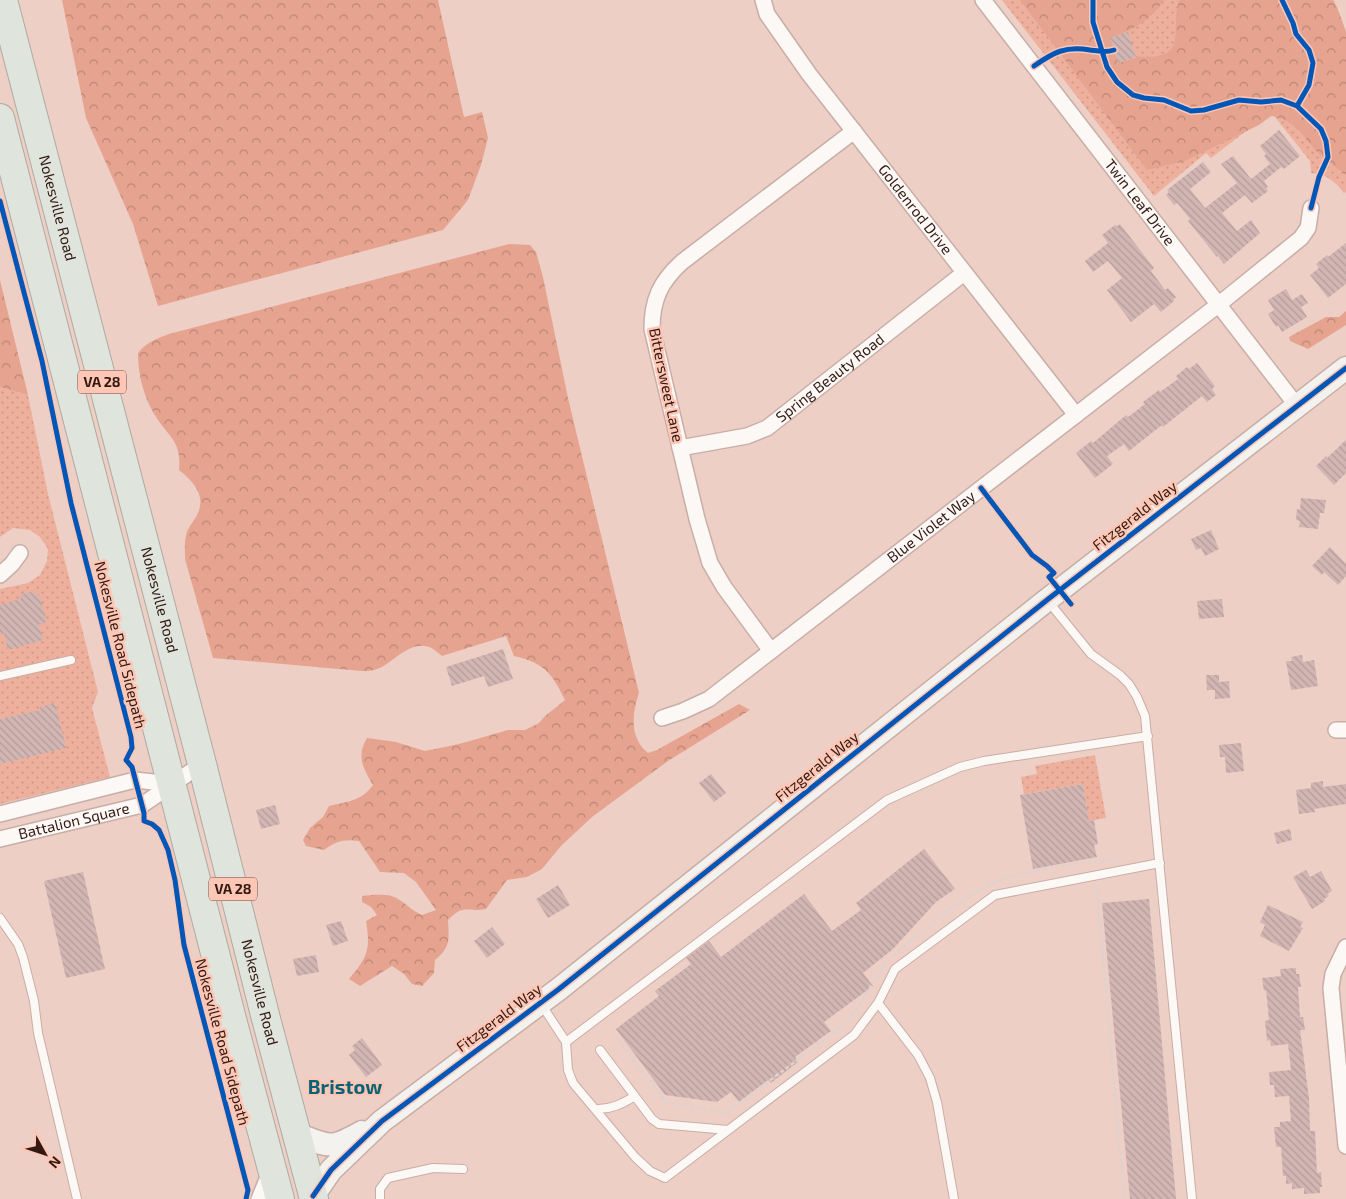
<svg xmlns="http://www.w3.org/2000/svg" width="1346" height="1199" viewBox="0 0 1346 1199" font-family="'Exo 2',sans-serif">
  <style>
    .green { fill: url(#green-dots) }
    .forest { fill: url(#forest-crowns) }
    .building { fill: url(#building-back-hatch) }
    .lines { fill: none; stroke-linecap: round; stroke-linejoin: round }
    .lane-casing { stroke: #c8aea6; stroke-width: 10 }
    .street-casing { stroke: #c8aea6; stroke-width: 18 }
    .secondary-casing { stroke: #c8aea6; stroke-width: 25 }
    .highway-casing { stroke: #afaaa0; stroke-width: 30 }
    .path { stroke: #ddd2cf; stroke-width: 2.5; stroke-dasharray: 4 2.5; stroke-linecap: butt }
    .lane { stroke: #fcf8f6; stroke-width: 8 }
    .street { stroke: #fcf8f6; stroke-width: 15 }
    .secondary { stroke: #f3f2ef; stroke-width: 22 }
    .highway { stroke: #dfe4dd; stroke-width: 28 }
    .cycleway-casing { stroke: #fec6b5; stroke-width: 8 }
    .cycleway { stroke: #0057b8; stroke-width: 5 }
    .labels { text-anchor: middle; stroke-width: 5; stroke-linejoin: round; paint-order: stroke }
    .shield { fill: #fec6b5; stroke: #6f4d43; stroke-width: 1 }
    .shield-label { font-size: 14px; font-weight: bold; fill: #321912 }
    .street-label { font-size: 15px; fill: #321912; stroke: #fec6b5 }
    .district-label { font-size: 20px; font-weight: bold; fill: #086275; stroke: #fec6b5 }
  </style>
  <defs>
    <pattern id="green-dots" width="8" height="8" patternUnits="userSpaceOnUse" patternTransform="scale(1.25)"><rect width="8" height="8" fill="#eeb09d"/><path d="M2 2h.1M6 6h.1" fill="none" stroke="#cd9786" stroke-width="1.8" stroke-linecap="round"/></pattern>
    <pattern id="forest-crowns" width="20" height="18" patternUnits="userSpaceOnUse" patternTransform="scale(1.25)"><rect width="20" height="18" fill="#e6a490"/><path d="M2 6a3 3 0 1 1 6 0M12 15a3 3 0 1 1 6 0" fill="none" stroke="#bb8574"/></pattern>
    <pattern id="building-back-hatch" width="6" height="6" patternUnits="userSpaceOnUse" patternTransform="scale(1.25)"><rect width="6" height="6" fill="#d2b6b3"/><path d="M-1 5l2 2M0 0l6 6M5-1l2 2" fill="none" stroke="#b59c99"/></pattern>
  </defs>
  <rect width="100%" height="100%" fill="#edcfc6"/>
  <path class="green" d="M1002 0H1334L1346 32V192L1344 193C1335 181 1326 174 1311 173L1310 161 1271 112 1211 158 1206 153 1154 196Z
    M0 387 28 395 48 494 98 692 92 708 110 777 0 804V589L28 583 40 575 47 561 48 549 40 537 30 530 13 528 0 537Z
    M1095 755 1106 818 1089 821 1083 784 1024 794 1021 777 1037 774 1035 766Z"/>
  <path class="forest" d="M62 0H438L464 117 482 112 488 138 481 165 468 200 443 230 158 306 133 224 86 118Z
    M1020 0H1164C1150 21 1133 30 1110 38L1118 63 1136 58V56C1149 58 1173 58 1175 40 1177 25 1174 16 1179 0H1332L1337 7 1346 32V175C1338 168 1328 163 1321 156 1305 140 1296 119 1271 116L1259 125 1185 161 1147 170Z
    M509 244 530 245 536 252 543 277 568 398 639 693C632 713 629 738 648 753L657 750 739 704 750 710 668 761 592 817 561 846 542 869 527 877 507 880 486 909C466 913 465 903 448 920 449 939 451 947 435 960L434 973 422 986 412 984 404 974 392 966 360 986 349 979C367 958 371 950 366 921L377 915 371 907 362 902V896C373 895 389 893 398 899 407 904 412 911 422 915L436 910 416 882 404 873 380 872 359 841C343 839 337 841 324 850L306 846 303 840 310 828 323 817 329 806C346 802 362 801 373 785 363 768 356 756 367 738L396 742 425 751 459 744 508 730H525L539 723 545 716 565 700C552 673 544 663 514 656L506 636 442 656C438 653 433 648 429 647 407 640 392 666 374 670 370 671 365 671 362 671L213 658 185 559C185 550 184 541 187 532 189 526 194 521 197 515 207 496 193 481 179 470 182 439 167 437 153 412 143 394 138 374 138 353 147 342 156 339 169 334Z
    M0 280 28 395 0 387Z
    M1346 311V325L1308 349 1290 341 1289 337 1326 317H1339Z"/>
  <path class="building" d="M1128 32 1136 57 1118 63 1110 38Z
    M1279 130 1300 156 1284 169 1281 167 1264 181 1268 187 1266 188 1268 191 1252 203 1245 195 1222 213 1237 231 1251 220 1260 233 1224 264 1218 256 1217 257 1188 221 1190 219 1177 203 1174 205 1166 195 1169 192 1167 190 1203 162 1211 172 1190 189 1205 208 1237 183 1221 164 1233 156 1251 179 1270 164 1264 156 1266 154 1260 146Z
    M1120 224 1154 268 1151 271 1165 290 1168 288 1176 297 1173 300 1174 301 1161 312 1154 304 1131 322 1107 290 1122 278 1108 261 1093 272 1085 261 1108 243 1102 235 1115 225 1117 226Z
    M1346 243V284L1328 298 1310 275 1319 268 1316 264 1327 255 1328 257Z
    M1286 289 1292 300 1302 294 1308 303 1301 307 1307 317 1282 332 1278 325 1276 327 1268 314 1274 310 1268 300Z
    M1197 363 1215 386 1212 389 1216 395 1207 402 1202 396 1163 427 1162 425 1129 451 1124 444 1107 456 1113 464 1095 478 1076 453 1091 441 1093 443 1126 415 1128 417 1145 404 1143 402 1159 390 1160 392 1178 379 1176 376 1187 367 1189 369Z
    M1346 440V473L1334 485 1316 466 1326 456 1327 458Z
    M1301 498 1326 500 1324 513H1320L1318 529 1299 527 1300 521 1296 520 1297 509 1300 510Z
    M1211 530 1219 549 1205 556 1201 548 1196 550 1191 539Z
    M1330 547 1346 564V576L1338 585 1324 572 1322 575 1312 566Z
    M34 591 35 595 39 594 47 622 39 624 43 640 8 650 4 633 0 634V605L17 600 21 599 20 595Z
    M1222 599 1224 617 1199 619 1197 601Z
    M503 649 513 679 488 687 484 676 452 686 446 667Z
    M1302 655 1303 662 1314 660 1318 686 1291 690 1286 661H1292L1291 657Z
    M1206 675H1219V682L1229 681 1230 698 1215 699V690H1207Z
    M55 703 66 748 0 764V719L41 710 40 707Z
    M1241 743 1244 771 1226 773 1225 757H1220L1219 745Z
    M711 774 726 793 714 802 699 783Z
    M1323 781V787L1346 784V804L1314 809 1315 812 1299 814 1296 790 1311 788V783Z
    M1083 784 1089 821 1094 820 1098 844 1094 845 1097 857 1033 869 1020 795Z
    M275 805 280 824 261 829 256 810Z
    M1290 829 1292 840 1277 844 1274 833Z
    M924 849 955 889 936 902 893 949 863 973 873 986 824 1022 831 1031 795 1057 798 1062 771 1083 768 1080 739 1102 731 1092 717 1102 665 1095 616 1029 659 996 655 991 691 964 686 958 709 941 721 957 804 894 832 931 861 910 856 903Z
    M1306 870 1310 877 1321 871 1332 891 1327 894 1329 896 1324 899 1325 901 1312 909 1293 877Z
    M83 872 105 969 66 978 44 881Z
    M558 885 570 905 548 918 536 899Z
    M1149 899 1176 1199H1130L1102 903Z
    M1268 905 1303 922 1300 927 1303 928 1289 951 1260 936 1265 925 1260 922Z
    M341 921 348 941 333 946 326 925Z
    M492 927 505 944 487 958 474 941Z
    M316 955 319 972 297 976 293 959Z
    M1296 968V974H1299L1301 987H1298L1300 1017H1303L1305 1030H1300L1309 1098 1310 1131H1315L1317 1173 1321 1172 1322 1187H1320V1193L1304 1194V1188L1292 1189V1183L1286 1184V1176H1283L1281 1147H1276L1274 1127H1280V1122L1291 1121 1289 1096 1275 1097 1274 1085H1270L1269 1072 1291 1070 1288 1044 1271 1046 1270 1040 1267 1041 1265 1021 1269 1020 1266 990 1264 991 1262 978 1281 976 1280 969Z
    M362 1038 382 1065 366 1077 349 1055 355 1050 352 1046Z"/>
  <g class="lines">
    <g class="lane-casing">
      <path id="lane" d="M1048 601 1091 654 1120 675 1129 684 1137 697 1145 716 1192 1199
        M0 676 71 660
        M0 918 18 944 23 957 34 1001 38 1033 77 1199
        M541 1004 566 1042 568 1070 573 1083 635 1157 650 1171 665 1178 854 1035 878 1003
        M566 1042 887 800 960 767 984 761 1148 736
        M600 1050 652 1119 659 1124 728 1130
        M595 1109C610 1110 622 1104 635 1096
        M380 1199V1189L388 1178 433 1168 463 1169
        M954 1199 937 1102 930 1078 918 1055 878 1003 895 969 995 895 1160 863"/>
    </g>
    <g class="street-casing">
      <g id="street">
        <path id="s1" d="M763 0 767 14 809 74 1076 415"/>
        <path id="s2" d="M983 0 1297 406"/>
        <path id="s3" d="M680 448 747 436 767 428 964 273"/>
        <path d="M0 575 12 564 20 553"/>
        <path d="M771 651 724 587 710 563 697 519 652 329C652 300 660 282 682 262L854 131"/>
        <path id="s4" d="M662 718 683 711 709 699 1218 305 1301 238 1308 228 1311 208"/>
        <path d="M1336 730H1346"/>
        <path d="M0 814 135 780 172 784"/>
        <path id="s5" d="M0 839 142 805 202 764"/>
        <path d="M1346 947 1333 974 1331 988 1346 1146"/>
        <path d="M259 1199 271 1170"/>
      </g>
    </g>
    <g class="secondary-casing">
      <path id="secondary" d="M297 1134C330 1147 330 1150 362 1132
        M313 1196 331 1170 382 1121 559 989 1047 600 1346 368"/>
    </g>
    <g class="highway-casing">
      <g id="highway">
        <path id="s6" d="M3 0 202 764 265 1015 314 1199"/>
        <path d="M0 118 233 1023 280 1199"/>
      </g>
    </g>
    <path class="path" d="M1097 886 1124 1199
      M893 956C923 932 955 900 991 884 1025 868 1083 863 1122 858
      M618 1039 666 1102 726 1113 843 1026 857 1009 886 961"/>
    <use href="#lane" class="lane"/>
    <use href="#street" class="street"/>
    <use href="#secondary" class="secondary"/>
    <use href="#highway" class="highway"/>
    <g class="cycleway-casing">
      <path id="cycleway" d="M1093 0V22L1107 67 1117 82 1133 95 1144 98 1164 100 1191 111 1204 110 1239 100 1261 102 1281 100 1297 106
        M1282 0 1293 23 1296 34 1309 50 1313 63 1309 85 1297 106 1321 129 1326 141 1328 157 1319 177 1311 208
        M1034 66C1054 52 1065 46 1090 50 1098 51 1105 53 1114 50
        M0 201 42 361 71 503 131 737 132 748 126 760 132 767 144 813V821L152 824 159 830 168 850 175 880 184 945 248 1190 246 1199
        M981 488 1032 555 1047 566 1054 573 1049 577 1071 604
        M313 1196 331 1170 382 1121 559 989 1047 600 1346 368"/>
    </g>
    <use href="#cycleway" class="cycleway"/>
  </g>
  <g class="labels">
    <g class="shield">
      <rect x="78" y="370.5" width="48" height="23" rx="4"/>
      <rect x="209" y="877.5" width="48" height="23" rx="4"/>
    </g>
    <g class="shield-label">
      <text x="102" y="387">VA 28</text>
      <text x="233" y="894">VA 28</text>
    </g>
    <g class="street-label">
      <text dy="5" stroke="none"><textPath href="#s2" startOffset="256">Twin Leaf Drive</textPath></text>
      <text dy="5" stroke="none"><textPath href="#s6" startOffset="215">Nokesville Road</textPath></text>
      <text dy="5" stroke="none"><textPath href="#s1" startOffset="260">Goldenrod Drive</textPath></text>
      <text dy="5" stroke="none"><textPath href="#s3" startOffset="170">Spring Beauty Road</textPath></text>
      <text transform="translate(666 385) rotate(78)" y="5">Bittersweet Lane</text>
      <text transform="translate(1135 516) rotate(-38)" y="5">Fitzgerald Way</text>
      <text dy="5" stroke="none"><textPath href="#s4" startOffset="332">Blue Violet Way</textPath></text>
      <text dy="5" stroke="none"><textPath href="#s6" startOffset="620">Nokesville Road</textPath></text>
      <text transform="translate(120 645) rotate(76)" y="5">Nokesville Road Sidepath</text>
      <text transform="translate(817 767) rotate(-39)" y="5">Fitzgerald Way</text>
      <text dy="5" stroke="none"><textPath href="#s5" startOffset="76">Battalion Square</textPath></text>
      <text dy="5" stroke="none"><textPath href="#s6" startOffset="1025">Nokesville Road</textPath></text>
      <text transform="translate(499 1018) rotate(-37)" y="5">Fitzgerald Way</text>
      <text transform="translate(222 1042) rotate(75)" y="5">Nokesville Road Sidepath</text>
    </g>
    <g class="district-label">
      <text x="345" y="1094">Bristow</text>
    </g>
  </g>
  <g transform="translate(45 1154) rotate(130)" stroke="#fec6b5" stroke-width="4" paint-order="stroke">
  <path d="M0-4L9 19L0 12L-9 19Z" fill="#321912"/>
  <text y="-8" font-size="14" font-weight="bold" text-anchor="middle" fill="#321912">N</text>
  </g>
</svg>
